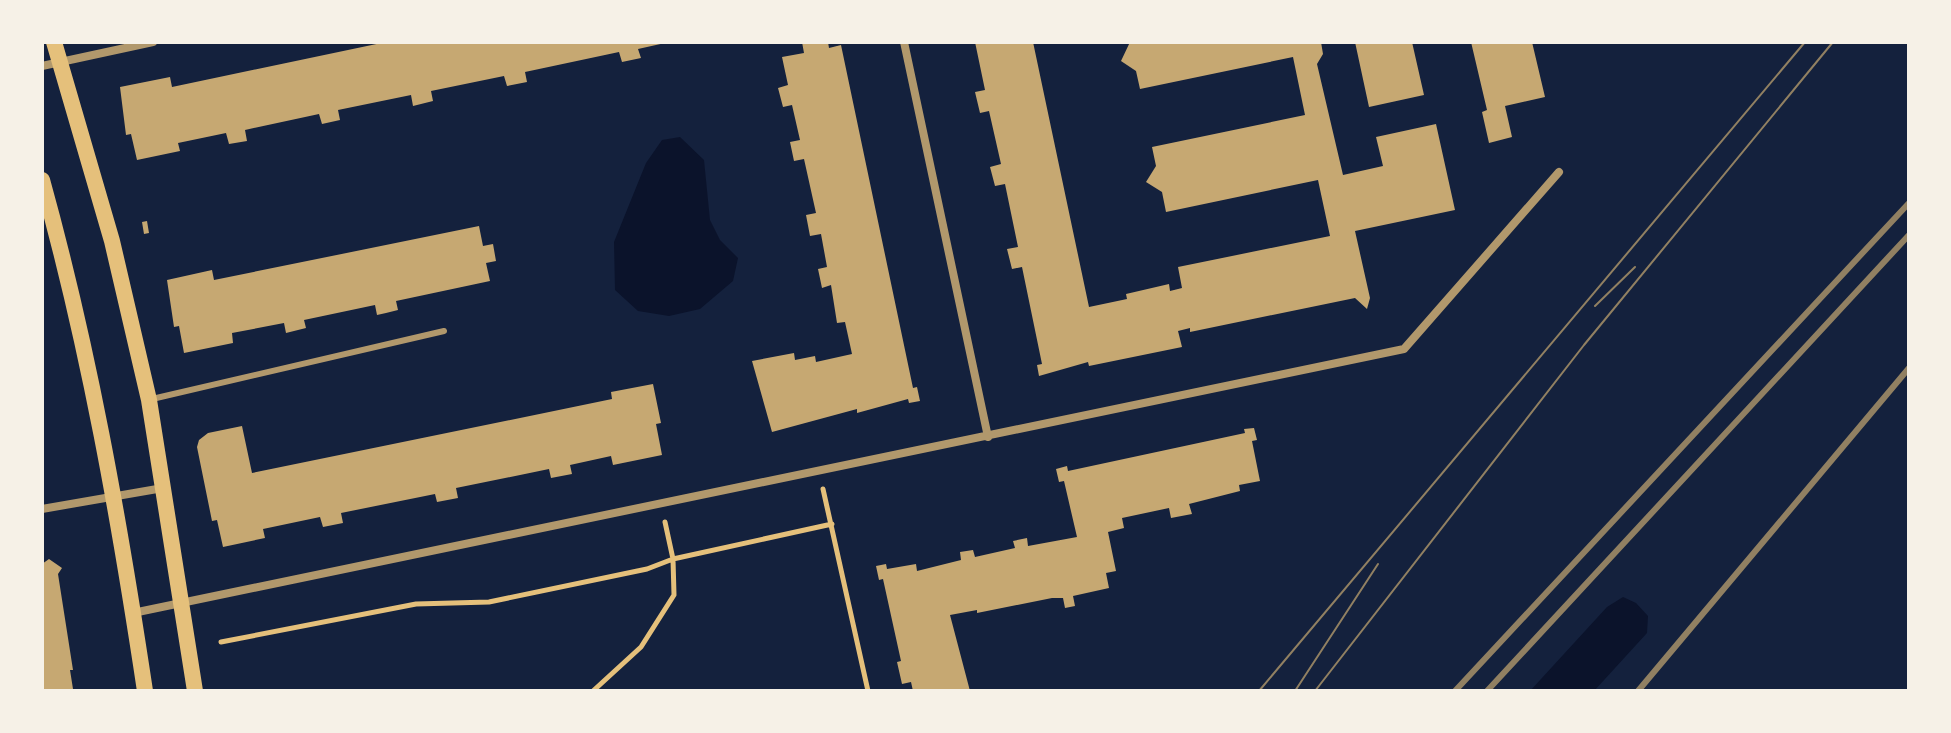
<svg xmlns="http://www.w3.org/2000/svg" width="1951" height="733" viewBox="0 0 1951 733" font-family="'DM Sans',sans-serif">
  <style>
    .water { fill: #0b132b }
    .building { fill: #c6a872 }
    .lines { fill: none; stroke-linecap: round; stroke-linejoin: round }
    .path { stroke: #e5c07b; stroke-width: 5 }
    .service { stroke: #b1986c; stroke-width: 6 }
    .minor { stroke: #b1986c; stroke-width: 8 }
    .secondary { stroke: #e5c07b; stroke-width: 16 }
    .tram { stroke: #918062; stroke-width: 2 }
    .rail { stroke: #918062; stroke-width: 6 }
  </style>
  <rect width="100%" height="100%" fill="#14213d"/>
  <path class="water" d="M680 137 704 160 710 220 720 240 738 258 733 281 700 309 669 316 638 311 615 290 614 242 646 163 662 140Z
    M1623 597 1636 603 1648 616 1647 633 1594 691H1530L1607 607Z"/>
  <path class="building" d="M386 42H664L665 43 638 49 641 58 622 62 619 52 525 72 527 82 507 86 504 76 431 91 433 101 413 106 411 95 338 110 340 120 322 124 319 114 245 130 247 141 229 144 226 133 178 143 180 151 137 160 131 134 126 135 120 87 170 77 172 87Z
    M802 42H828L829 48 841 45 913 388 917 387 920 401 909 403 908 399 857 413V409L772 432 752 361 794 353 795 360 815 356 816 362 852 354 845 322 837 323 831 285 822 288 818 269 827 267 821 234 810 236 806 215 816 213 804 159 794 161 790 142 800 140 792 105 783 107 778 88 788 85 782 57 804 53Z
    M975 42H1033L1089 307 1127 299 1126 294 1169 284 1170 291 1182 288 1178 267 1330 236 1318 180 1166 212 1162 192 1146 182 1156 166 1152 147 1305 115 1293 57 1140 89 1136 71 1121 61 1130 42H1321L1323 54 1317 64 1343 175 1383 166 1376 137 1436 124 1455 210 1355 231 1370 298 1367 309 1355 298 1190 332V328L1178 331 1182 347 1089 366 1088 362 1039 376 1037 365 1042 364 1022 267 1012 269 1007 249 1018 247 1005 184 995 186 990 167 1001 164 989 111 980 113 975 92 985 90Z
    M1355 42H1412L1424 95 1369 107Z
    M1471 42H1532L1545 97 1505 106 1512 137 1489 143 1482 112 1487 110Z
    M147 221 149 233 144 234 142 222Z
    M479 226 483 246 493 244 496 261 486 263 490 281 396 301 398 310 386 313 377 315 375 305 304 320 306 328 286 333 284 323 232 333 233 343 184 353 179 326 174 327 167 280 212 270 214 280Z
    M653 384 661 423 656 424 662 455 613 465 611 456 570 465 572 474 551 478 549 469 456 488 458 498 437 502 435 494 341 513 343 523 323 527 320 517 263 529 265 538 223 547 217 520 212 521 197 447 199 440 208 433 242 426 252 473 612 399 611 392Z
    M1254 428 1257 440 1252 441 1260 481 1239 485 1240 491 1189 504 1192 514 1171 518 1169 508 1122 518 1124 528 1108 532 1116 571 1106 573 1109 588 1073 596 1075 606 1065 608 1063 598H1052L977 613V610L950 615 970 691H913L911 682 902 684 897 662 901 661 883 579 879 580 876 566 886 564 887 569 916 564 917 571 961 560 960 552 973 550 975 557 1015 548 1013 541 1027 538 1028 546 1077 537 1064 481 1059 482 1056 469 1067 466 1068 471 1245 433 1244 429Z
    M49 559 62 568 58 574 73 670H70L73 689 61 691H42V564Z"/>
  <g class="lines">
    <path class="path" d="M823 489 868 691
      M221 642 416 604 489 602 647 569 673 559 832 524
      M593 691 641 647 674 595 673 559 665 522"/>
    <path class="service" d="M152 399 444 331"/>
    <path class="minor" d="M904 42 988 437
      M42 66 153 42
      M42 509 163 488
      M133 613 1404 349 1559 172"/>
    <path class="secondary" d="M54 42 112 241 149 400 195 691
      M42 180C89 349 119 518 145 691"/>
    <path class="tram" d="M1595 306 1635 267
      M1259 691 1805 42
      M1295 691 1378 564
      M1315 691 1584 345 1833 42"/>
    <path class="rail" d="M1455 691 1909 203
      M1487 691 1909 235
      M1638 691 1909 368"/>
  </g>
  <rect width="1951" height="733" fill="none" stroke="#f6f1e7" stroke-width="88"/>
</svg>
